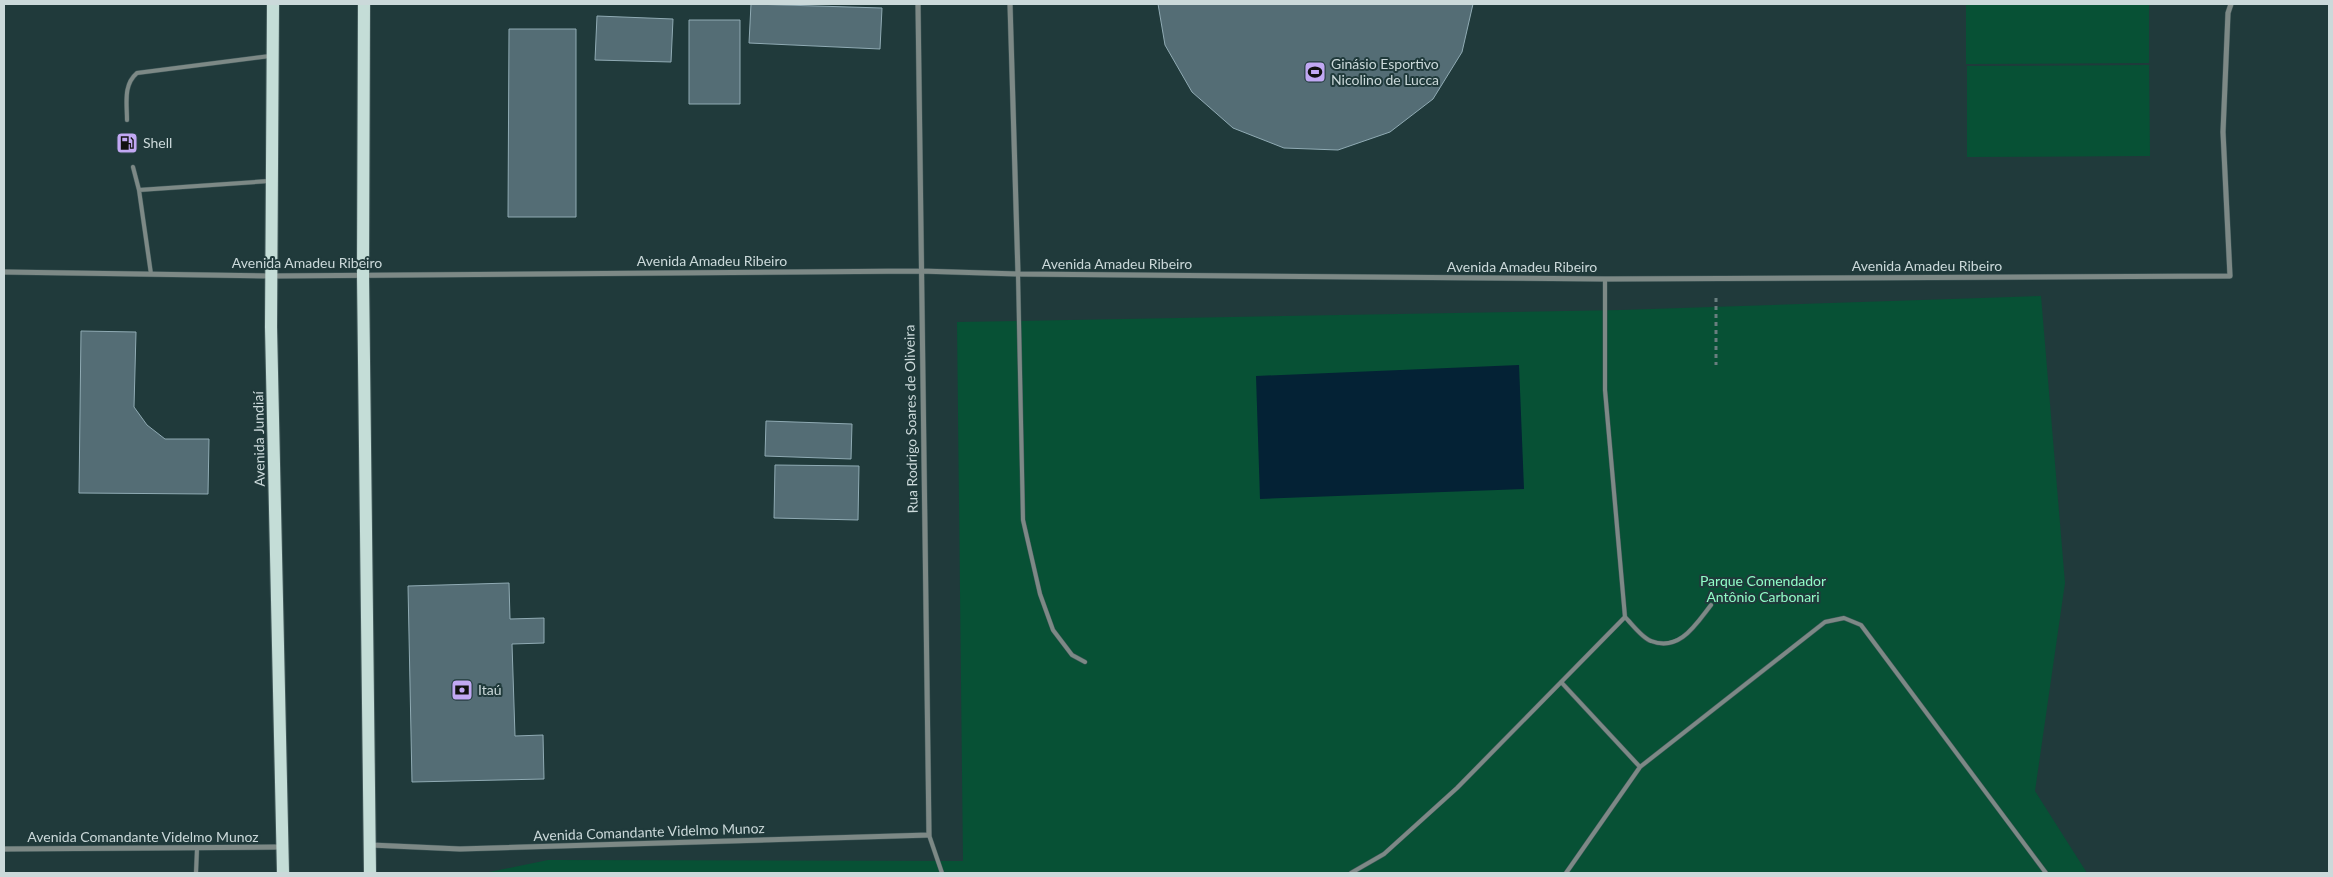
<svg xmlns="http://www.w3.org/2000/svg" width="2333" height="877" viewBox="0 0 2333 877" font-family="Lato,sans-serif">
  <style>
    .green { fill: #075135 }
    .water { fill: #042235 }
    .building { fill: #546d75; stroke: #90abb4 }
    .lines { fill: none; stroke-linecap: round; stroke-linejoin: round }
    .lane-casing { stroke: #3f5758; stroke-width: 5 }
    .street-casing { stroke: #3f5758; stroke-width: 6 }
    .primary-casing { stroke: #3f5758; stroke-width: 14 }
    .path { stroke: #697e7f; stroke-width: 3; stroke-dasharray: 4 4; stroke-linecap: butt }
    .lane { stroke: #7d8986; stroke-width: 4 }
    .street { stroke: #7d8986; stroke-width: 5 }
    .primary { stroke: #c4ddd7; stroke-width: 12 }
    .labels { text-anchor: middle; stroke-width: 4; stroke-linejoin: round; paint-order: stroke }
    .poi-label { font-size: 14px; fill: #cbd9da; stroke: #203a3b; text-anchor: start }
    .street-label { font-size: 14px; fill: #cbd9da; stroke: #203a3b }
    .park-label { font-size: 14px; fill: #91fcc7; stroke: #203a3b }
  </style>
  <rect width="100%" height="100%" fill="#203a3b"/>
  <path class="green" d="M1966 4H2149V63L1966 64Z
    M2149 65 2150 156 1967 157V66Z
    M2041 296 2065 583 2035 791 2087 873H484L548 860 963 861 957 322 1621 310Z"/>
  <path class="water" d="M1519 365 1524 489 1260 499 1256 376Z"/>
  <path class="building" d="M751 4 882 8 880 49 749 43Z
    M1158 4H1473L1462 52 1433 99 1390 132 1338 150 1284 148 1233 128 1192 92 1165 45Z
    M597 16 673 19 671 62 595 60Z
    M689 20H740V104H689Z
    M509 29H576V217H508Z
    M81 331 136 332 134 407 147 425 165 439H209L208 494 79 493Z
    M766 421 852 424 851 459 765 456Z
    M775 465 859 466 858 520 774 518Z
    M509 583 510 619 544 618V643L512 644 515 736 543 735 544 779 412 782 408 586Z"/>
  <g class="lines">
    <g class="lane-casing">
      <path id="lane" d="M127 120C127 103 123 85 137 73L270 56
        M133 167 139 190 151 274
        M139 190 269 181
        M1018 274 1023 520 1040 594 1053 630 1072 655 1085 662
        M1625 617C1632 624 1642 638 1651 641 1680 652 1696 624 1711 605
        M1561 682 1640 767
        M929 835 942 873
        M196 873 197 849
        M1351 873 1384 854 1457 788 1625 617 1605 390V279
        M1566 873 1640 767 1825 622 1844 618 1861 625 2046 873"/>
    </g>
    <g class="street-casing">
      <path id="street" d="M1010 4 1018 274
        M4 272 271 276 920 271 1018 274 1605 279 2230 276 2223 132 2228 13 2231 4
        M371 845 460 849 929 835 918 4
        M4 849 281 847"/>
    </g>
    <g class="primary-casing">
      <path id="primary" d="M273 4 271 327 283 873
        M364 4 363 275 370 873"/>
    </g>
    <path class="path" d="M1716 298V365"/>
    <use href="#lane" class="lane"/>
    <use href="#street" class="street"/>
    <use href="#primary" class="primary"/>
  </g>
  <defs>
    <g id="stadium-square" transform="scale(1.125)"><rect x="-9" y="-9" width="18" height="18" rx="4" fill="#c1a8f3" stroke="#203a3b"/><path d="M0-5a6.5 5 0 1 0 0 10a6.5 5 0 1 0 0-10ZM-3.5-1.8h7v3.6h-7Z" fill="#111"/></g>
    <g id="fuel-square" transform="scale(1.125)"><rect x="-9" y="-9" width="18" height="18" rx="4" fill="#c1a8f3" stroke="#203a3b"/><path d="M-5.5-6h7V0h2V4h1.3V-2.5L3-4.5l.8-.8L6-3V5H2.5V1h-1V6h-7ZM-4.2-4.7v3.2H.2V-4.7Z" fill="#111"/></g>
    <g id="bank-square" transform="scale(1.125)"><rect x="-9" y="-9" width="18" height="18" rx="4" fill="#c1a8f3" stroke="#203a3b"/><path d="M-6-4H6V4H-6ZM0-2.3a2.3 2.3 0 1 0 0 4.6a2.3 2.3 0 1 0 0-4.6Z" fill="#111"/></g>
  </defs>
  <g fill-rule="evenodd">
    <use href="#stadium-square" x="1315" y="72"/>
    <use href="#fuel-square" x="127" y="143"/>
    <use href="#bank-square" x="462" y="690"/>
  </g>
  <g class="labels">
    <g class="poi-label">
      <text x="1331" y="69">Ginásio Esportivo<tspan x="1331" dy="16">Nicolino de Lucca</tspan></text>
      <text x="143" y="148">Shell</text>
      <text x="478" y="695">Itaú</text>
    </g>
    <g class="street-label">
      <text x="712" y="266">Avenida Amadeu Ribeiro</text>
      <text x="307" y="268">Avenida Amadeu Ribeiro</text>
      <text x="1117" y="269">Avenida Amadeu Ribeiro</text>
      <text x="1927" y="271">Avenida Amadeu Ribeiro</text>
      <text x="1522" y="272">Avenida Amadeu Ribeiro</text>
      <text transform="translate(911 419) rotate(-91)" y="5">Rua Rodrigo Soares de Oliveira</text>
      <text transform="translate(259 439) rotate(-91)" y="5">Avenida Jundiaí</text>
      <text transform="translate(649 832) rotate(-2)" y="5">Avenida Comandante Videlmo Munoz</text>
      <text x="143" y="842">Avenida Comandante Videlmo Munoz</text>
    </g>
    <g class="park-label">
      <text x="1763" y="586">Parque Comendador<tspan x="1763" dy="16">Antônio Carbonari</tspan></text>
    </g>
  </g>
  <rect width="2333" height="877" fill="none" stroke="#cbd9da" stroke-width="10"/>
</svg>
